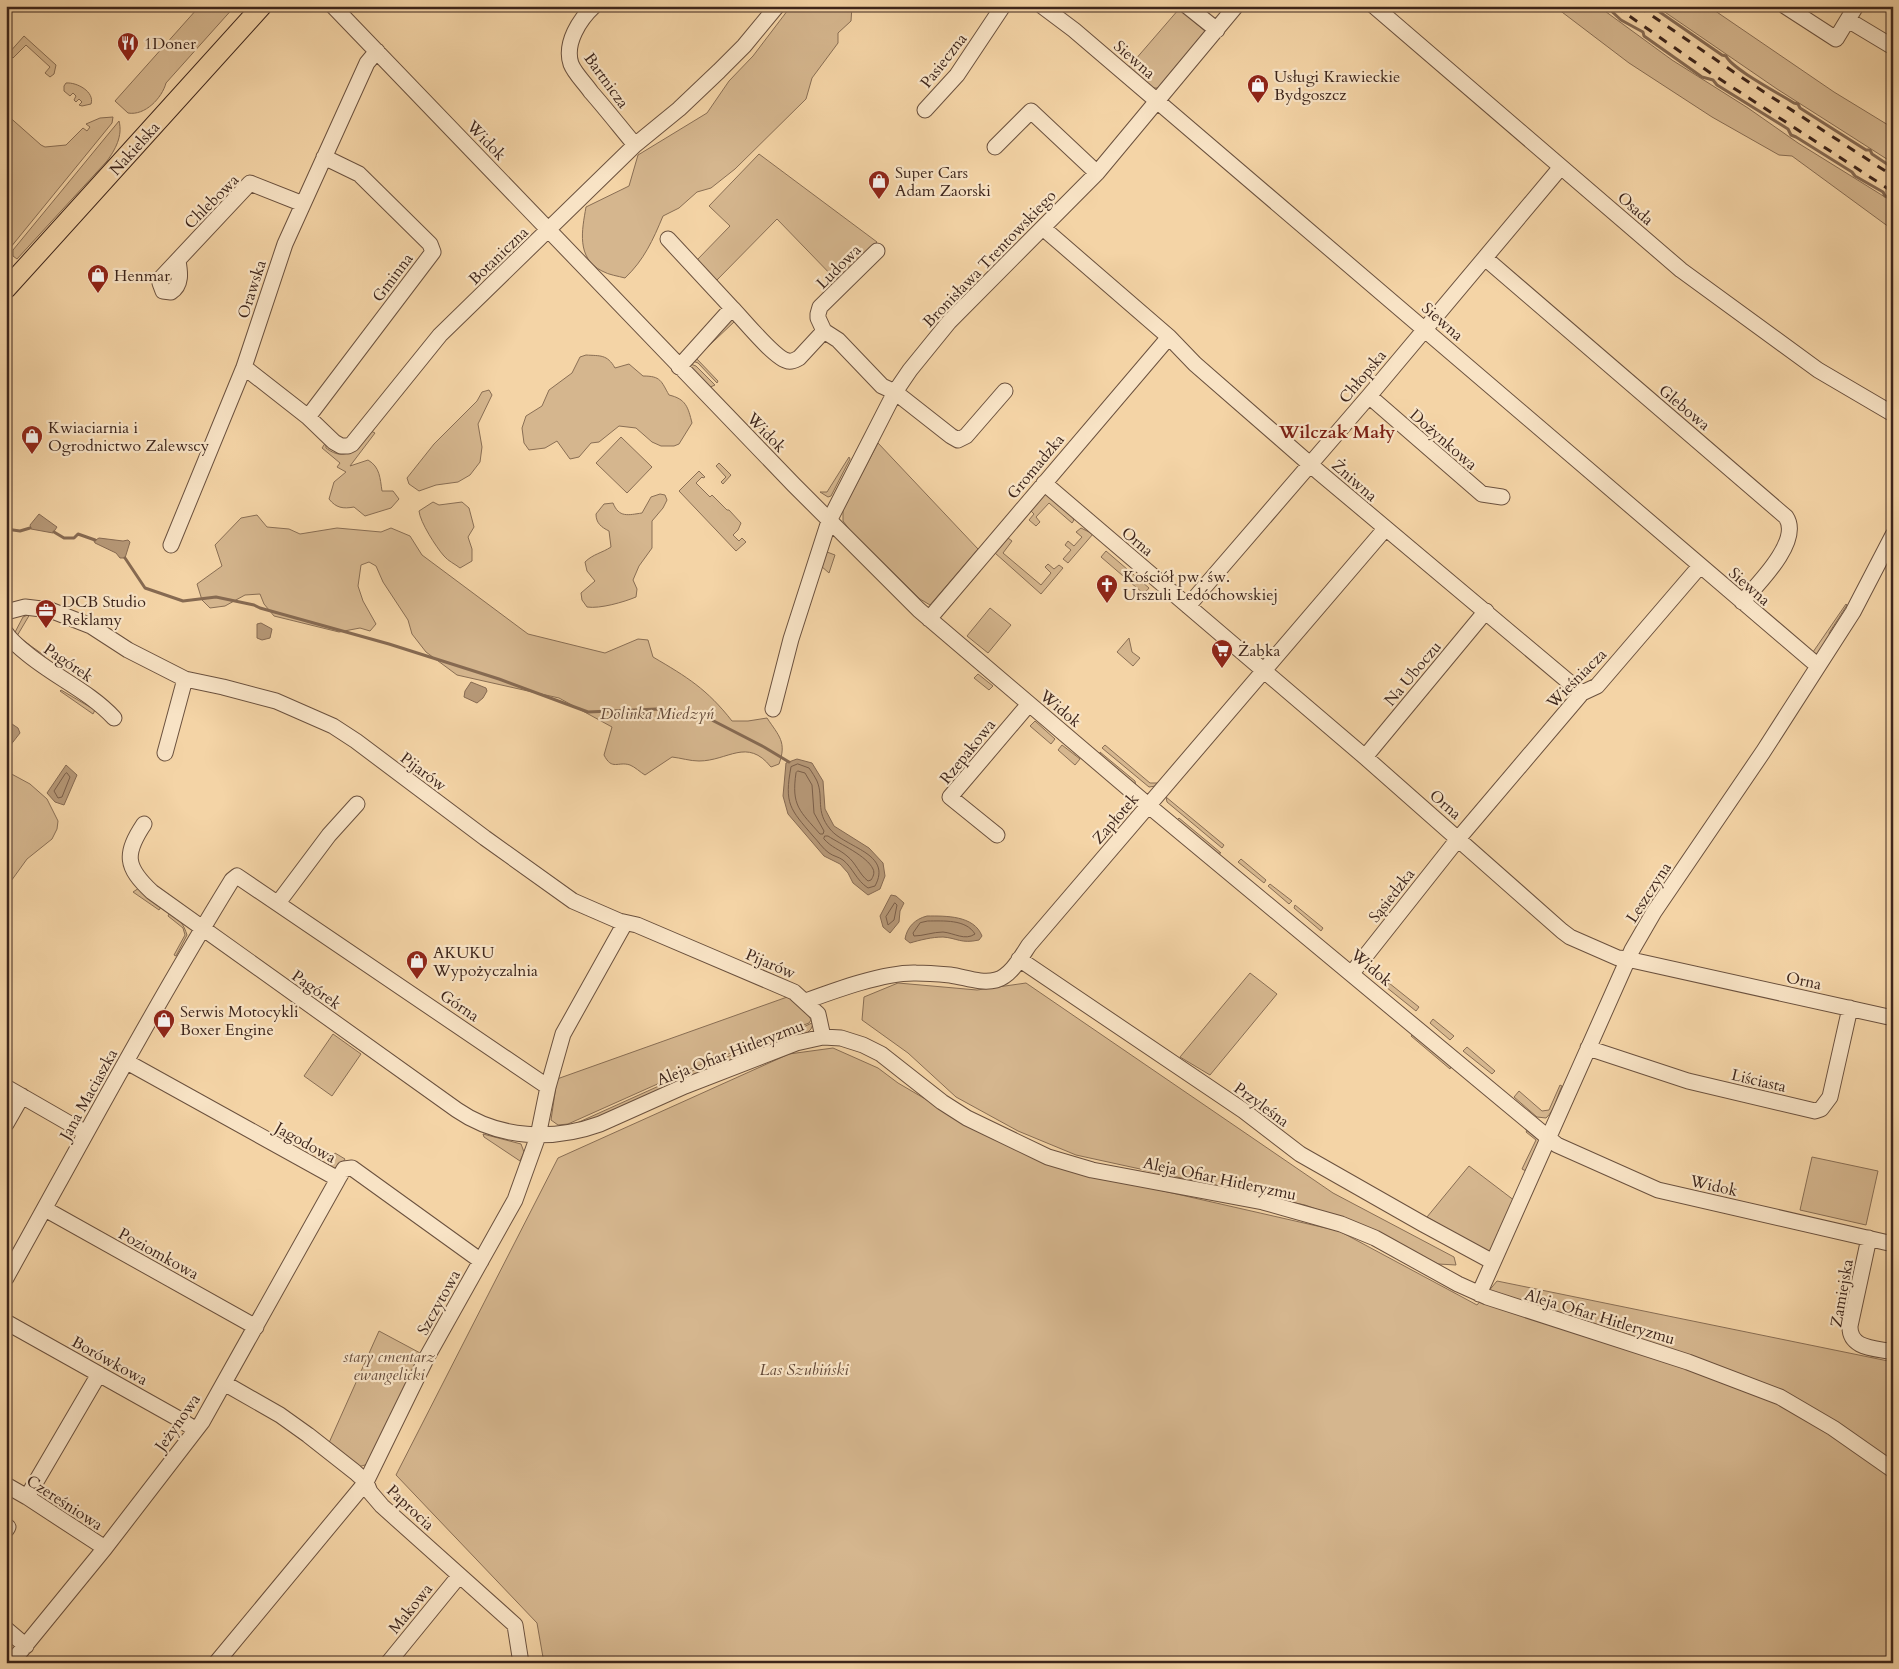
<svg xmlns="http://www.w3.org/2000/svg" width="1899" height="1669" viewBox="0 0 1899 1669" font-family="Cardo,serif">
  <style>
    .green { fill: #d5b68e; stroke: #896e54 }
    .water { fill: #b69877; stroke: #866a52 }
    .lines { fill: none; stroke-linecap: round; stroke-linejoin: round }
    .shore { stroke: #7a5e49; stroke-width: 1 }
    .stream { stroke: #866a52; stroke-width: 3 }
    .minor-casing { stroke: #6b513e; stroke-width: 17 }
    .major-casing { stroke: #3d251b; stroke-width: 21 }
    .minor { stroke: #f8e3c5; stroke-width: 15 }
    .major { stroke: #f4d4a6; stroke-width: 19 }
    .rail { stroke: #3d251b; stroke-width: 3; stroke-dasharray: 9 9; stroke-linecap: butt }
    .labels { text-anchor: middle; stroke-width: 4.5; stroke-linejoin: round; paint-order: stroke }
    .poi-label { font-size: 16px; fill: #3d251b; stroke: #f8e3c5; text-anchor: start }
    .street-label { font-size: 16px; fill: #3d251b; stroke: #f8e3c5 }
    .park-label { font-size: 16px; font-style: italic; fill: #634938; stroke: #f8e3c5 }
    .neighbourhood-label { font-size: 18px; font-weight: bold; fill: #7a1f14; stroke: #f8e3c5 }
  </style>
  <rect width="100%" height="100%" fill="#f4d4a6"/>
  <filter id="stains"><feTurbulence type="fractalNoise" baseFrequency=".004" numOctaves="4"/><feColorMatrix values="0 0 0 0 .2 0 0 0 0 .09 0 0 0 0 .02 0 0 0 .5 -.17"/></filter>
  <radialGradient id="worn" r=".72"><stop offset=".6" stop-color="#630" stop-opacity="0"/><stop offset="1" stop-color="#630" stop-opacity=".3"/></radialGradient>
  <path class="green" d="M193 6H235L166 83C162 98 145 116 128 113L115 101 197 9Z
    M791 6H852L851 21 838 33V43L812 78 806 99 735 169 711 188 697 192 679 208 663 216C653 240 644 260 625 278 618 276 609 275 602 271 576 258 582 230 586 207L629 186 638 155 707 113 729 81 753 56Z
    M1554 6H1598L1672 60 1748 108 1798 143 1893 202V230L1792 156 1779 155 1712 117 1629 63Z
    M1656 6H1708L1834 92 1893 128V163L1777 89Z
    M1179 9 1205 31 1159 88H1152L1128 68Z
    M24 36 56 65 54 74 50 77 45 73 50 67 26 45 13 58 8 54Z
    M66 83C77 82 95 92 91 104L82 106 79 105 82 102 79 99 76 102 74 100 76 96 73 93 70 96 64 91V86Z
    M6 114 41 145 45 147 66 145 83 128 87 131 90 127 86 124 100 118 113 117 112 123 6 253Z
    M119 121C123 136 115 150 107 161L17 259 13 256V250Z
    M759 154 877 242 837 281 777 219 716 281 697 260 730 226 709 206Z
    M729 317 734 322 696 358 718 381 717 383 698 363 690 360Z
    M586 355C600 356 607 354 615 368L629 364 643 376C661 376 661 381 669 395 686 399 688 407 692 423L679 444 674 446H661L652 442 636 428 619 426 599 442 591 443 579 457 570 459 557 441 545 448 529 450 524 443 522 428 526 416 542 406 549 390 572 373 580 357Z
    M688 363 696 366 715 385 708 388 688 367Z
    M489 390 492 395 478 424 482 447 480 462 470 475 458 482 436 485 419 491 409 484 407 478 434 444 477 401 482 392Z
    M755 420 777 442 774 445 756 424 752 423Z
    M371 431 375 433 350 466 368 460C380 467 380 478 382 491H393L399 499 391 508 365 516 354 507C343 509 336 508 329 499L334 482 346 472 337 467 340 463 322 448 326 442V448C347 464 357 446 371 431Z
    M621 437 652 467 627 493 596 463Z
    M878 443 978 549 930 605 920 599 849 529 843 521V510Z
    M849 457 850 459 831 496 828 497 820 492H827Z
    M719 463 731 475 723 484 721 482 726 477 716 466Z
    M699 471 705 477 703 478 702 477 696 483 710 497 712 495 727 510H729L741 523 738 530 733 535 739 541 742 538 746 542 736 551 679 491Z
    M1044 493 1053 497V500L1072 516 1074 520 1072 523 1049 503 1036 517 1040 522 1036 526 1029 520 1034 514 1031 511Z
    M660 494 665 495 667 500 663 508 652 521V548L639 566 633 580 637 589 636 597C624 602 600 609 587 607L582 600 581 593 595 581 587 571 585 562C593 554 602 553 611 547L609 531C601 527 596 523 596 514L604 504 613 503C619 518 628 515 642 513L651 497Z
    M433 502 439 505 462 502 469 508 474 527 468 537 472 549V561L460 568C455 564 448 561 444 556 436 547 420 522 419 511Z
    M257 515 267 527 289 529 300 534 337 528 381 532 391 528 410 536 422 555 528 634 605 653 638 639 648 640 653 657C687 677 707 689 732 721H748L767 718C779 736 787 742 779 764L771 767C747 737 728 761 699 761 690 761 681 758 672 757L645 775C640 772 635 767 630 765 618 761 612 771 604 755L612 727 559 698 457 675 426 652 412 634 408 620 383 582 376 566 369 562 361 565 358 586 363 601 376 624 370 631 360 628 339 632 274 616 264 604 260 594 245 595 225 606 210 608 202 600 197 584 222 566 215 545 241 518Z
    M1081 528 1093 534 1068 563 1063 559 1071 550 1065 545 1068 541 1074 546 1082 537 1076 532Z
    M1008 538 1012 541 1003 553 1041 585 1051 573 1045 567 1048 564 1054 569 1059 565 1063 568 1041 594 995 553Z
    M1106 551 1149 588 1144 594 1101 557Z
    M827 552 835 555 829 573 821 566Z
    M1846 604 1847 605 1829 633 1831 637 1820 653 1816 655 1813 652Z
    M990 608 1011 625 988 653 967 636Z
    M30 614 17 636 45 656 43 659 13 636 23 617Z
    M1129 638 1132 652 1140 658 1133 666 1117 652Z
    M978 674 993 686 989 690 974 678Z
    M61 690 95 710 93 714 60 691Z
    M1035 721 1055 739 1051 744 1030 726Z
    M1062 745 1080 759 1075 765 1058 750Z
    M1105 745 1150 783H1159L1156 786 1149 787 1102 748Z
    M1100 752 1135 781 1136 787 1100 758Z
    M6 771 30 784 47 799 58 821 57 829 52 839 27 859 6 888Z
    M1166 797 1224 845 1222 848 1167 802Z
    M1179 818 1221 853H1220L1215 854 1176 821Z
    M1241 859 1266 880 1264 883 1238 862Z
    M1270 884 1292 901 1289 904 1268 886Z
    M139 888 161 907 159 910 133 892Z
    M1295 905 1323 928 1321 931 1294 908Z
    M170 912C179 918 184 925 187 935L176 956 174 955 185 935 183 928 168 916Z
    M1369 960 1370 967 1386 980 1383 984 1365 969Z
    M1250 973 1277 994 1210 1075 1180 1057Z
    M898 983 977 990 1026 983 1333 1193 1454 1257 1456 1265 1438 1264 1369 1230 1341 1232 1477 1305 1497 1281 1893 1362V1663H544L537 1623 396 1475 558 1158 789 1054 833 1048 878 1068 898 1083 980 1131 1058 1167 1339 1231 1341 1218 1305 1205 1076 1155 1018 1131 956 1097 908 1053 862 1020 864 997Z
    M1389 983 1419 1007 1416 1011 1386 987Z
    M789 994 808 1014 811 1020 809 1023 700 1065 568 1124 558 1125 551 1120 557 1079 790 996Z
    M1433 1019 1454 1036 1450 1040 1430 1023Z
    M814 1022 811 1029 807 1033 602 1118 568 1127 701 1067 797 1030Z
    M1415 1033 1452 1064 1450 1069 1411 1036Z
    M333 1034 361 1054 332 1096 304 1076Z
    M1467 1047 1495 1071 1492 1074 1463 1051Z
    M1560 1085 1562 1086C1557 1096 1555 1110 1546 1118L1537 1117 1514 1097 1519 1091 1542 1111 1549 1110Z
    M1528 1129 1539 1140 1528 1172 1522 1169 1536 1140 1526 1132Z
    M483 1134 521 1144 524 1152 520 1161 484 1137Z
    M335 1153 345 1159 338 1170 326 1169Z
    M1812 1157 1878 1171 1866 1225 1800 1210Z
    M1469 1166 1515 1201 1494 1248 1487 1252 1427 1217Z
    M379 1331 422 1354 368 1462 365 1465 358 1467 328 1445Z"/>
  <path class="water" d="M39 514 57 527 53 533 31 529 30 525Z
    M99 538 123 541 128 540 130 542 125 558H120L116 553 95 543 94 541Z
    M261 623 272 629 270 638 262 640 257 638V624Z
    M471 682 486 688 487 691 483 698 477 703 464 697 465 691Z
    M6 720 18 728 20 733 6 751Z
    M797 759 812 763 823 781 825 809 834 826 869 848 883 863 885 876 880 889 868 895 853 883 848 873 840 864 824 856 788 814 783 796 786 763Z
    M66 765 77 775 64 805 55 802 47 793Z
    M891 895 896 896 904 903 900 911 899 922 890 933 883 927 880 916Z
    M927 916C945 916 974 915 982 936L979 940C961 944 957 938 943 937 932 937 920 940 910 943L905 939C907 927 915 919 927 916Z"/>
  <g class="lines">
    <path class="shore" d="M798 764 809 768C812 772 815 777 817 781 824 798 815 811 830 829 845 848 893 853 875 886L868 888C856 880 853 868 843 860 839 857 833 856 829 853 823 849 818 841 813 836 790 809 784 804 791 767Z
      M798 771 805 773 812 785 814 813 824 831 823 834H820C800 811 791 806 796 773Z
      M67 773 70 777 62 797 58 798 54 791 65 774Z
      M825 836H828C840 844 867 856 873 869 875 873 873 877 871 880L868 881C859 874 856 863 847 856 839 849 832 848 824 839Z
      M895 903 897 905 894 920 888 925 886 917Z
      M928 921C943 921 966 919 975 934 965 941 954 933 943 932 933 932 923 936 914 936L913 933 920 923Z"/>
    <path class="stream" d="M1606 6 1621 20 1643 32 1644 36 1702 77 1713 80 1717 85 1788 129 1791 135 1796 137 1852 172 1855 176 1883 192 1885 196 1893 198
      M1651 6 1722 55 1726 56C1732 69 1780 94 1794 103L1798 104 1800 108 1866 150H1870L1872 154 1893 168
      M6 529 20 531 30 528
      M54 532 64 538H74L78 534 95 540
      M125 558 145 588 183 601 216 597 254 605 260 608 389 644 499 679 588 712 657 709 706 717 764 747 789 762"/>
    <g class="minor-casing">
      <path id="minor" d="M333 6 794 485 919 610 1149 806 1557 1145 1658 1190 1893 1244
        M594 6C580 19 564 43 571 64 575 74 585 83 591 92 606 109 620 127 635 145
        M1042 6 1074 30 1818 666
        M1187 6 1217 30
        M1374 6 1681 270 1818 370 1893 414
        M1785 6 1836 39 1856 6
        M1848 20 1893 47
        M925 110 957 75 1003 6
        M995 147 1031 111 1097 173
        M1043 228 1169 337 1195 364 1320 473 1582 693
        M668 239 732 308 679 367
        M877 251 820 307 818 314V318L824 331 838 340 882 386 895 392 951 436 958 440 966 436 1005 391
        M1485 258 1786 517C1802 541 1757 585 1742 602
        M178 261C180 272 182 285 171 292L163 291 160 283 161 278 250 183 303 204
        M732 308C743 319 775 359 788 361 792 362 795 360 799 358L824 331
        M244 367 308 417 334 442 341 446H348L352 444 440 335 635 145 679 109 719 71 744 46 777 6
        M1369 396 1482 494 1502 497
        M308 417 433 252 430 244 359 174 324 157
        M1044 483 1365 757 1562 931 1570 937 1618 958 1627 959 1893 1018
        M171 545 244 367 285 244 367 63 377 51
        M1188 606 1369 396 1561 167
        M6 612 25 607 50 610 91 626 128 650 185 679 223 687 276 701 333 726 356 741 485 838 573 901 619 921 637 925 794 992 818 1014 823 1037
        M929 619 1169 337
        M6 633C11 641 18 646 25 652 53 676 89 691 114 718
        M773 709 791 639 829 521 895 392 910 370 949 322 1097 173 1236 6
        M165 753 185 679
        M1365 757 1486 611
        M144 824C124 854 125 867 152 892L457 1110C499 1139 553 1141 600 1124L685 1086 796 1043 823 1037 841 1038 863 1045 881 1054 942 1102 967 1118 1048 1157 1092 1170 1263 1202 1341 1224 1375 1238 1458 1284 1487 1297 1688 1362 1780 1397 1833 1428 1893 1470
        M997 835 950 797 1029 704
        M278 903 329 835 357 804
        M1019 959 1244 1111 1300 1154 1423 1224 1493 1262
        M1352 973 1458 839 1582 693 1597 686 1700 566
        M806 1001C836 990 885 972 916 973 927 973 939 974 950 975 965 977 981 984 996 980 1011 976 1021 957 1029 945L1385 529
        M1588 1048 1688 1081 1815 1111 1821 1109 1830 1097 1850 1008
        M127 1062 338 1179 344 1169 352 1168 481 1261
        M6 1087 86 1133
        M6 1124 22 1096
        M45 1209 256 1327
        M1869 1238 1850 1326C1849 1349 1875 1348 1893 1352
        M6 1278C80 1145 152 1010 232 880L237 876 548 1087
        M1479 1294 1632 950 1654 912 1763 752 1853 612 1893 535
        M6 1322 179 1419 196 1430
        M224 1383 280 1415 308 1435 355 1472 366 1482 370 1492 382 1506 515 1625 521 1663
        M6 1485 27 1497 105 1548
        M27 1497 99 1374
        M6 1530 8 1527
        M6 1629 26 1646
        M11 1663 105 1548 202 1422 338 1179
        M216 1663 366 1482 427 1357 515 1200 538 1136 548 1087 563 1034 625 923
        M388 1663 459 1576"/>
    </g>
    <g class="major-casing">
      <path id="major" d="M6 289 262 6"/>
    </g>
    <use href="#minor" class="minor"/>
    <use href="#major" class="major"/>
    <path class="rail" d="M1615 6 1712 74 1893 192
      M1638 6 1741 77 1893 176"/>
  </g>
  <defs>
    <g id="restaurant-pin" transform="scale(1.125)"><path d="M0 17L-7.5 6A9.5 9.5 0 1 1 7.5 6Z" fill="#8f2418" stroke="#f8e3c5"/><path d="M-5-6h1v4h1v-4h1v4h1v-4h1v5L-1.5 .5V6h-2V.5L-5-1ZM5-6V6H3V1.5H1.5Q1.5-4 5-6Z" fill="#fff"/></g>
    <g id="shop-pin" transform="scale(1.125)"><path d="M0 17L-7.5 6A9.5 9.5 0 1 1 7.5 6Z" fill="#8f2418" stroke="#f8e3c5"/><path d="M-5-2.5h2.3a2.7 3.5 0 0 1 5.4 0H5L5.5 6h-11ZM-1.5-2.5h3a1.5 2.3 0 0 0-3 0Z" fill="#fff"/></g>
    <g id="church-pin" transform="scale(1.125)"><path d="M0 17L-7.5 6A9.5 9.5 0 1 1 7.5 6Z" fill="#8f2418" stroke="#f8e3c5"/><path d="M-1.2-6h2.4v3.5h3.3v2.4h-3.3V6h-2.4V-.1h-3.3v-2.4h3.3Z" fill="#fff"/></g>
    <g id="office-pin" transform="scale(1.125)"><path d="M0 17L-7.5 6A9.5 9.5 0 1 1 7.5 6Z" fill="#8f2418" stroke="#f8e3c5"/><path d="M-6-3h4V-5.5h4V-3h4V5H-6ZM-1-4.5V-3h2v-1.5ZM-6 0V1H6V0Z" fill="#fff"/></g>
    <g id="supermarket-pin" transform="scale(1.125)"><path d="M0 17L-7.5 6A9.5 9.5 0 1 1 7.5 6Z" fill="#8f2418" stroke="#f8e3c5"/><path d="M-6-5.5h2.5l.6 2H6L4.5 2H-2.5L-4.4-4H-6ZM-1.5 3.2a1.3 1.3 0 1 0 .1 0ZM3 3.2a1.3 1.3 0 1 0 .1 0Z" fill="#fff"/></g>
  </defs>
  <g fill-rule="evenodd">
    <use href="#restaurant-pin" x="128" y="43"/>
    <use href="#shop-pin" x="1258" y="85"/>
    <use href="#shop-pin" x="879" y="181"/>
    <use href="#shop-pin" x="98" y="275"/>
    <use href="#shop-pin" x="32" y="436"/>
    <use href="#church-pin" x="1107" y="585"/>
    <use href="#office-pin" x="46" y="610"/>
    <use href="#supermarket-pin" x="1222" y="650"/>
    <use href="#shop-pin" x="417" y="961"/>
    <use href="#shop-pin" x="164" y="1020"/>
  </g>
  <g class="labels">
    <g class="poi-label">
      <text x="144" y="49">1Doner</text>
      <text x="1274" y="82">Usługi Krawieckie<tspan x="1274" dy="18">Bydgoszcz</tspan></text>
      <text x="895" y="178">Super Cars<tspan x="895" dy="18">Adam Zaorski</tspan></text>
      <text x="114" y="281">Henmar</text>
      <text x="48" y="433">Kwiaciarnia i<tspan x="48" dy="18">Ogrodnictwo Zalewscy</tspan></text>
      <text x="1123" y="582">Kościół pw. św.<tspan x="1123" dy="18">Urszuli Ledóchowskiej</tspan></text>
      <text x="62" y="607">DCB Studio<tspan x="62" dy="18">Reklamy</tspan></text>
      <text x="1238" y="656">Żabka</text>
      <text x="433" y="958">AKUKU<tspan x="433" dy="18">Wypożyczalnia</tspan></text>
      <text x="180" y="1017">Serwis Motocykli<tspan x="180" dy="18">Boxer Engine</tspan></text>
    </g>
    <g class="street-label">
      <text transform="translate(1135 59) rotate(41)" y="6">Siewna</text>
      <text transform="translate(943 60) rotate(-52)" y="6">Pasieczna</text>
      <text transform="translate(607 80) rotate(54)" y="6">Bartnicza</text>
      <text transform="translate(487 140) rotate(46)" y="6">Widok</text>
      <text transform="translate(134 148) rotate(-48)" y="6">Nakielska</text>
      <text transform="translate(211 201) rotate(-45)" y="6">Chlebowa</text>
      <text transform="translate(1636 208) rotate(41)" y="6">Osada</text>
      <text transform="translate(498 255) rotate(-44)" y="6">Botaniczna</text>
      <text transform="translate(989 258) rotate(-46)" y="6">Bronisława Trentowskiego</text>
      <text transform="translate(838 266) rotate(-45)" y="6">Ludowa</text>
      <text transform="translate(392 277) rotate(-53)" y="6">Gminna</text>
      <text transform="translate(251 289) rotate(-72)" y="6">Orawska</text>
      <text transform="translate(1443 321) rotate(41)" y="6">Siewna</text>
      <text transform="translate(1362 376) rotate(-50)" y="6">Chłopska</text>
      <text transform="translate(1685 407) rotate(40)" y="6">Glebowa</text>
      <text transform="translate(767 432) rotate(46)" y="6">Widok</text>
      <text transform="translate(1444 439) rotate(41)" y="6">Dożynkowa</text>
      <text transform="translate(1035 466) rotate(-50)" y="6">Gromadzka</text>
      <text transform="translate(1355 480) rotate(41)" y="6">Żniwna</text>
      <text transform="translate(1138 541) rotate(40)" y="6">Orna</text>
      <text transform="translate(1750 586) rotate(41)" y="6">Siewna</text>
      <text transform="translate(69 662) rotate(34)" y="6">Pagórek</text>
      <text transform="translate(1412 673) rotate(-50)" y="6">Na Uboczu</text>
      <text transform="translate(1576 678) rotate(-45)" y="6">Wieśniacza</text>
      <text transform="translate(1061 708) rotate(40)" y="6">Widok</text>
      <text transform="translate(967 751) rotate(-51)" y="6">Rzepakowa</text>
      <text transform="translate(424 771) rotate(37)" y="6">Pijarów</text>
      <text transform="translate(1446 804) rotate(41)" y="6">Orna</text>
      <text transform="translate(1115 818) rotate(-49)" y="6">Zapłotek</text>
      <text transform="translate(1648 892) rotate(-57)" y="6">Leszczyna</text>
      <text transform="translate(1391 895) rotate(-52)" y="6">Sąsiedzka</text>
      <text transform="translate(771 963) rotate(23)" y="6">Pijarów</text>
      <text transform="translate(1372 967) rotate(40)" y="6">Widok</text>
      <text transform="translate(1804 980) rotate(12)" y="6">Orna</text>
      <text transform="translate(317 989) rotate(35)" y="6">Pagórek</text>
      <text transform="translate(460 1005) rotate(34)" y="6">Górna</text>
      <text transform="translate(730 1052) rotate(-21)" y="6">Aleja Ofiar Hitleryzmu</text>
      <text transform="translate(1759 1080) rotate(13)" y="6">Liściasta</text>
      <text transform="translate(88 1094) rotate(-61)" y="6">Jana Maciaszka</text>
      <text transform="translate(1262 1104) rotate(36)" y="6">Przyleśna</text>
      <text transform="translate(306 1142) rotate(29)" y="6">Jagodowa</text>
      <text transform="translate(1220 1178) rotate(12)" y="6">Aleja Ofiar Hitleryzmu</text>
      <text transform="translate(1714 1185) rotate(13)" y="6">Widok</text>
      <text transform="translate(159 1253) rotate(29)" y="6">Poziomkowa</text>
      <text transform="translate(1841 1293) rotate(-80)" y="6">Zamiejska</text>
      <text transform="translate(438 1302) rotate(-61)" y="6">Szczytowa</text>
      <text transform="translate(1600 1316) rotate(17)" y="6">Aleja Ofiar Hitleryzmu</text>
      <text transform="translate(110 1360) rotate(29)" y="6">Borówkowa</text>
      <text transform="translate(177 1422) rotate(-55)" y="6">Jeżynowa</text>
      <text transform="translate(65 1502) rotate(33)" y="6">Czereśniowa</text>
      <text transform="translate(411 1507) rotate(43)" y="6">Paprocia</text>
      <text transform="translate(410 1608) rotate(-51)" y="6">Makowa</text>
    </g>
    <g class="park-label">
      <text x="657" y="719">Dolinka Miedzyń</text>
      <text x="389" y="1362">stary cmentarz<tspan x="389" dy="18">ewangelicki</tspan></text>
      <text x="804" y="1375">Las Szubiński</text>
    </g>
    <g class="neighbourhood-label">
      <text x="1337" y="438">Wilczak Mały</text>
    </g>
  </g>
  <rect width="1899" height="1669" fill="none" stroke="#f4d4a6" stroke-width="25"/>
  <rect x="8" y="8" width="1884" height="1654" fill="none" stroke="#3d251b" stroke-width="2.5"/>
  <rect x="12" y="12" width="1874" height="1644" fill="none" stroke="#3d251b"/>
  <rect width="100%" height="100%" filter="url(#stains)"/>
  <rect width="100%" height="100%" fill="url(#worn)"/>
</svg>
